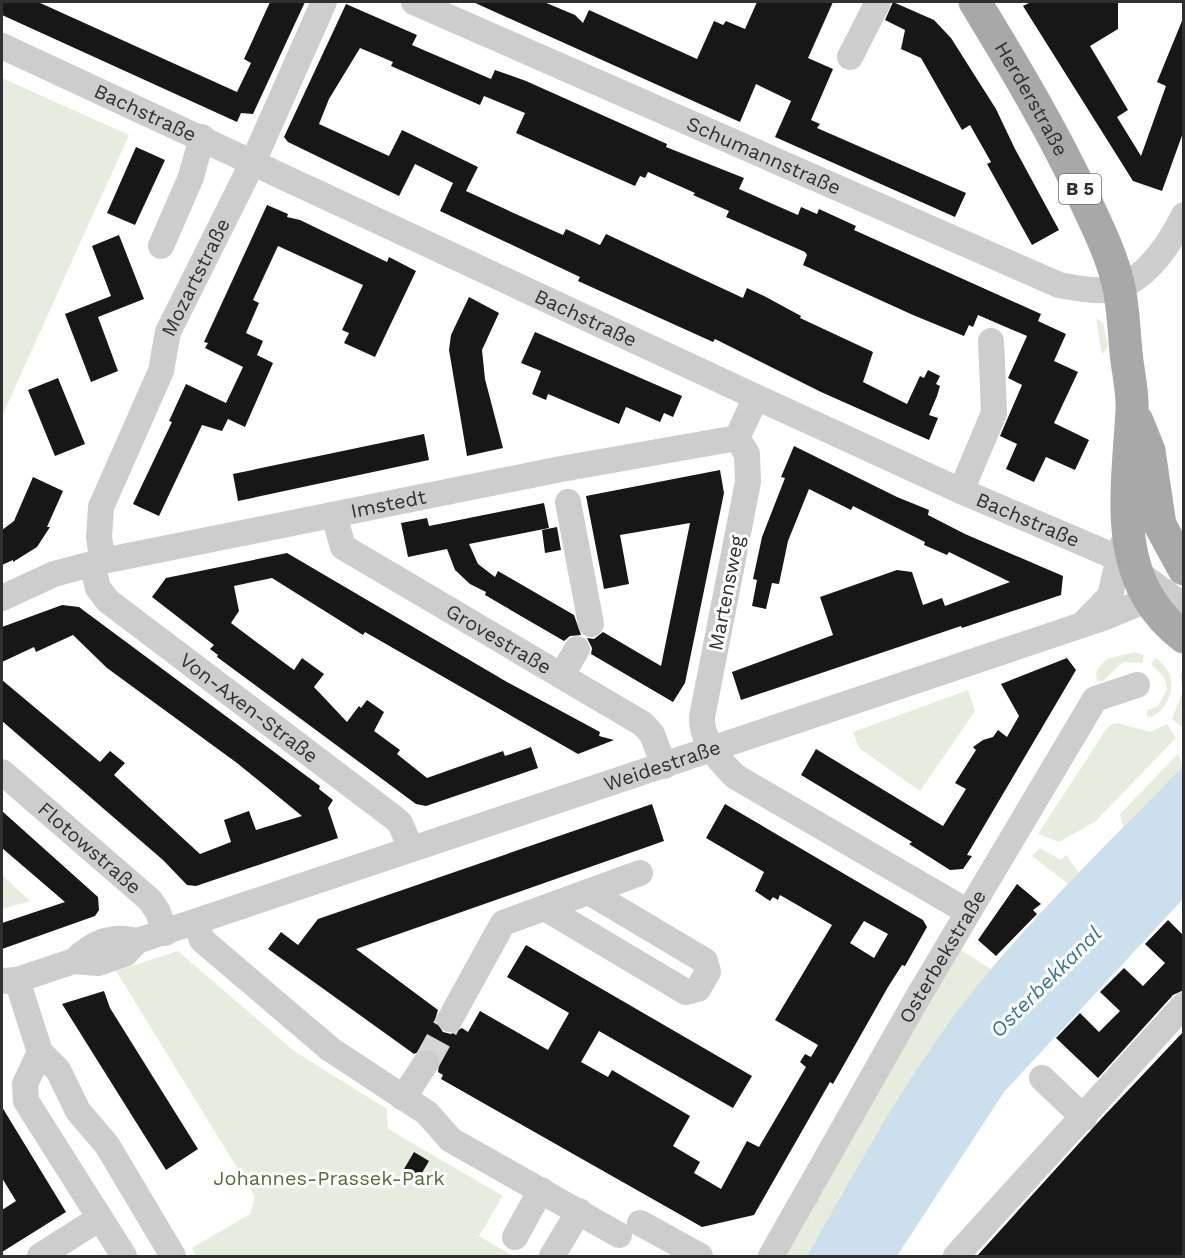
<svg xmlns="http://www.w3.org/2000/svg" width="1185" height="1258" viewBox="0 0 1185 1258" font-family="'Work Sans',sans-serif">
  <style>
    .green { fill: #e7edde }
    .water { fill: #cbe0ec }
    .building { fill: #171717; fill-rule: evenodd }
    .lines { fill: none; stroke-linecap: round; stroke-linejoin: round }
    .minor-tunnel { stroke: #d6d6d6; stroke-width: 26; stroke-dasharray: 26 13; stroke-linecap: butt }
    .minor { stroke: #cdcdcd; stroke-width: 26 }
    .major { stroke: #a8a8a8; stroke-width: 33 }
    .labels { text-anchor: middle; stroke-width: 6; stroke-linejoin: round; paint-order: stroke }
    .shield { fill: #fff; stroke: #6e6e6e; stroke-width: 1.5 }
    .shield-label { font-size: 18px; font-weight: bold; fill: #303030 }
    .street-label { font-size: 20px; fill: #303030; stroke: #fff }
    .park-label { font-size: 20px; fill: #556c3e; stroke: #fff }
    .water-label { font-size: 21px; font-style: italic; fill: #3e7492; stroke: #fff }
  </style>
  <rect width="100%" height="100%" fill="#fff"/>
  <path class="green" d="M2 78 129 135 2 416V77Z
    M1096 318 1103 323 1108 346 1102 355Z
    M1135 652 1144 655 1142 663 1123 662 1103 681H1097L1096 672 1106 659Z
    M1156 658C1179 674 1175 703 1152 717L1147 716V710L1158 706 1167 689 1164 677 1151 664Z
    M1183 671V728L1172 719 1183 691 1180 674Z
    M968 690 975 711 920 791 859 748 853 732Z
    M1118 723 1150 732 1167 724 1176 738 1096 821 1059 842 1038 834 1105 731 1110 725Z
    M1178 754 1183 766 1123 827 1120 814Z
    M1040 848 1061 860 1066 855 1079 873 1068 884 1032 856Z
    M2 875 30 901 2 909Z
    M955 946 992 970C918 1058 864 1157 807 1256H777Z
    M178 951 294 1051 387 1109 388 1129 503 1196 479 1236 513 1256H196L192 1248 250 1214 255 1197 116 971Z"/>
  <path class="water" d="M1183 766V899L1004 1092 897 1256H807C854 1174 899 1089 956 1013 1023 924 1106 846 1183 766Z"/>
  <path class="building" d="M2 2H38L237 92 251 63 244 59 270 2H305L253 114 241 113 237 122 2 15Z
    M473 2H544L575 15 583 23 589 10 697 59 714 21 723 25 726 21 745 29 757 2H833L808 58 833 69 811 120 820 124 817 128 966 193 955 217 775 137 791 101 756 84 740 122Z
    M893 2 934 20 951 38 996 109 1015 149 1059 230 1032 245 987 164 991 162 970 125 962 130 921 58 901 49 905 30 885 20Z
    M1031 2H1118V29L1090 46 1128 110 1117 117 1141 156 1166 86 1157 82 1184 16V130L1162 191 1133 181 1023 6Z
    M346 4 417 35 412 45 491 79 495 70 526 81 667 144 666 147 744 178 739 189 798 215 801 207 817 214 819 209 856 226 854 230 1041 314 1038 321 1066 334 1054 361 1078 372 1054 423 1089 440 1075 470 1046 457 1034 482 1006 469 1017 444 1000 436 1022 385 1008 378 1027 336 978 315 973 327 969 325 964 336 913 315 803 265 807 255 805 252 726 217 729 211 693 195 695 193 648 172 645 178 640 176 635 186 516 133 525 113 484 96 480 105 391 66 393 62 360 48 329 99 319 124 389 156 402 130 478 167 466 191 518 215 563 235 566 229 600 245 606 234 743 298 747 288 766 297 801 316 800 318 873 352 863 382 907 404 920 376 924 378 928 370 940 376 936 384 940 386 937 396 929 415 938 418 929 440 821 392 715 339 713 342 578 281 580 277 440 211 453 183 415 164 399 196 288 142 284 137Z
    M136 147 165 160 135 225 107 213Z
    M267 205 288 214 287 217 300 220 387 262 389 257 416 271 375 357 344 343 349 333 342 330 363 285 278 246 253 300 259 303 246 333 263 341 257 355 273 363 245 427 228 419 222 431 202 425 159 516 133 504 172 422 169 421 186 384 226 403 243 367 205 348 208 343 204 342Z
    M119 235 144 299 98 317 118 371 91 382 65 314 111 296 92 246Z
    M469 297 499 313 482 350 485 379 503 448 467 456 449 350 451 335Z
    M535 332 682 396 673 417 664 413 660 422 626 407 619 424 548 394 546 400 532 394 541 371 521 363Z
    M58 378 85 444 55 456 28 390Z
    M424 434 429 460 238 501 233 474Z
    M794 446 897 497 929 510 928 515 965 534 1063 576 1061 595 962 628 961 626 741 700 732 672 833 635 820 597 897 570 912 572 923 605 942 598 945 606 1010 582 949 552 947 555 924 545 925 542 853 506 851 510 809 489 788 541 779 584 772 583 766 609 752 606 757 580 753 579 762 537 785 478 781 477Z
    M720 470 724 493 685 683 673 702 591 654 592 648 587 638 594 639 603 632 661 666 690 523 620 535 629 584 604 589 586 496Z
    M33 477 63 491 47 527H50L37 547 13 562V560L2 565V530L14 521Z
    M544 503 549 528 469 544 478 564 495 577 498 571 574 615 581 635 570 636 564 641 485 595 486 592 470 584 455 570 447 549 408 557 401 523 427 518 429 526Z
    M557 527 561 550 545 553 542 530Z
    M287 553 507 682 600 732 599 736 614 740 578 754 365 632 363 635 272 578 234 586 239 611 231 623 294 670 302 658 324 674 314 687 347 722 359 706 361 708 367 700 384 712 374 731 400 750 397 754 427 778 503 751 505 756 531 747 538 768 426 806 416 804 217 657 218 655 210 649 214 645 152 597 166 578Z
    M62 605 79 607 320 786 319 789 333 800 328 808 338 838 196 886 187 885 163 860 2 721V680L100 762 110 751 125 763 114 775 200 854 231 842 224 820 249 811 256 830 302 816 237 763 107 668 73 635 36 652 34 647 2 662V627Z
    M1067 658 1076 670 967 855 972 856 963 869 950 870 909 844 912 842 801 775 816 749 943 826 966 789 955 783 976 750 973 747 983 740 993 737 998 730 1007 737 1019 716 1001 684Z
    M652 804 664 841 356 949 438 1010 435 1020 443 1032 451 1034 462 1028 468 1032 480 1011 548 1050 569 1013 507 977 526 945 752 1076 733 1108 599 1031 581 1062 608 1077 612 1070 690 1116 673 1146 700 1162 694 1173 721 1189 747 1141 759 1147 806 1067 800 1062 805 1054 811 1057 818 1045 775 1020 832 925 780 895 778 900 773 897 770 901 755 891 764 872 706 838 725 804 923 920 927 927 905 966 902 965 888 987 833 1084 830 1082 754 1215 702 1227 441 1079 443 1075 438 1072 440 1057 435 1051 426 1048 414 1054 268 949 281 932 298 945 318 919ZM864 921 888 934 874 958 850 943Z
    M2 811 98 897 99 910 95 916 2 949V923L65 902 2 848Z
    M1017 884 1041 904 1033 910 1037 914 996 956 978 940Z
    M1168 920 1184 936V990L1173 995 1098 1078 1056 1038 1080 1013 1099 1032 1120 1011 1100 992 1124 968 1143 986 1165 963 1145 944Z
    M104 991 110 1008 198 1149 166 1170 62 1004Z
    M1184 1031V1257H976L1101 1119Z
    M2 1107 66 1212 2 1252V1210L16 1201 2 1178Z
    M414 1152 429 1161 419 1178 404 1169Z"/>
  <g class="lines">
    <path class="minor-tunnel" d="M426 1063 450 1019"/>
    <g class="minor">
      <path id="s1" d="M414 2 1059 285C1077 288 1102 294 1119 287 1150 275 1170 243 1184 215"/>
      <path id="s2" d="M2 46 756 397 961 491 1118 558 1184 606"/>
      <path d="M850 57 878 2"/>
      <path d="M161 246 191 177 202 137"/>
      <path d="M737 438 747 454 748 482 702 717C701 740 720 762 736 777L968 912"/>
      <path d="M737 438 756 397"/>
      <path d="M961 491 994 413 991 341"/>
      <path d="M568 502 591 624"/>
      <path id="s3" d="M334 515 343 547 643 724 652 734 664 766"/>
      <path id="s4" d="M103 561 99 538 101 507 161 371 168 332 253 162 324 2"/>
      <path id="s5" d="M92 564 98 588 108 601 393 817 400 823 411 849"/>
      <path id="s6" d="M2 598 54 574 103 561 561 469 737 438"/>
      <path d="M1085 622 1110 596 1122 545"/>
      <path d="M562 675 577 649"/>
      <path id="s7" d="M2 772 150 900 158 912 165 933"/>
      <path d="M545 908 686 992 698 989 708 972 705 961 589 892"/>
      <path d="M196 923 202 940 330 1049 427 1113 451 1140 619 1235"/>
      <path d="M74 961C93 943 112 934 137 941"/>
      <path d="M17 980 40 1052 58 1070 78 1111 107 1145 173 1256"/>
      <path id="s8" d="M2 981 17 980 74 961 98 963 125 954 137 941 1103 618 1166 592"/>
      <path d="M450 1019 503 923 640 873"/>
      <path d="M40 1052 25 1084 26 1101 124 1256"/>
      <path d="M1042 1078 1084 1118"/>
      <path d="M403 1098 426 1063"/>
      <path d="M640 1223 700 1256"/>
      <path d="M515 1237 541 1190"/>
      <path d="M40 1256 100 1218"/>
      <path d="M552 1256 579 1211"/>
      <path id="s9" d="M771 1256 918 997 1095 699 1137 685"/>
      <path d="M956 1256 1184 1005"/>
    </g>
    <g class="major">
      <path id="s10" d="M975 2C1014 66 1053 131 1085 200 1098 228 1113 258 1119 288 1124 312 1124 337 1127 361 1129 377 1133 394 1132 410 1128 490 1109 581 1184 637"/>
      <path d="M1137 421 1149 451 1160 525 1184 569"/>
    </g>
  </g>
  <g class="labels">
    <rect class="shield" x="1059" y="174" width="42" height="30" rx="4.5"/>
    <g class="shield-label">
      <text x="1080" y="195">B 5</text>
    </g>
    <g class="street-label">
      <text dy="7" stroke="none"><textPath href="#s10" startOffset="112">Herderstraße</textPath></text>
      <text dy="7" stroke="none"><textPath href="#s2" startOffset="158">Bachstraße</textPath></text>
      <text dy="7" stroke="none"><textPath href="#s1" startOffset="382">Schumannstraße</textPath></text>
      <text dy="7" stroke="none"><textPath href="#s4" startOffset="304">Mozartstraße</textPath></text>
      <text dy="7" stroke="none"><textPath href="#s2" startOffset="644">Bachstraße</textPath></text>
      <text dy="7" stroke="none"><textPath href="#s6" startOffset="399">Imstedt</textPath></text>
      <text dy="7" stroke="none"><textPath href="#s2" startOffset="1130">Bachstraße</textPath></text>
      <text transform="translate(726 593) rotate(-79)" y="7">Martensweg</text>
      <text dy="7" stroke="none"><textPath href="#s3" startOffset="214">Grovestraße</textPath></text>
      <text dy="7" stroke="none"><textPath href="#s5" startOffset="218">Von-Axen-Straße</textPath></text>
      <text dy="7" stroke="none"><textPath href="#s8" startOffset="699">Weidestraße</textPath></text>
      <text dy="7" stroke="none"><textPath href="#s7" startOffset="116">Flotowstraße</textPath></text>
      <text dy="7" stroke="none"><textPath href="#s9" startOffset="345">Osterbekstraße</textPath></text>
    </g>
    <g class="park-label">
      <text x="329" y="1185">Johannes-Prassek-Park</text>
    </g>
    <g class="water-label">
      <text transform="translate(1046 982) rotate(-45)" y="7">Osterbekkanal</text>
    </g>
  </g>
  <rect width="1185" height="1258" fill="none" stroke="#303030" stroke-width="6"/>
</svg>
